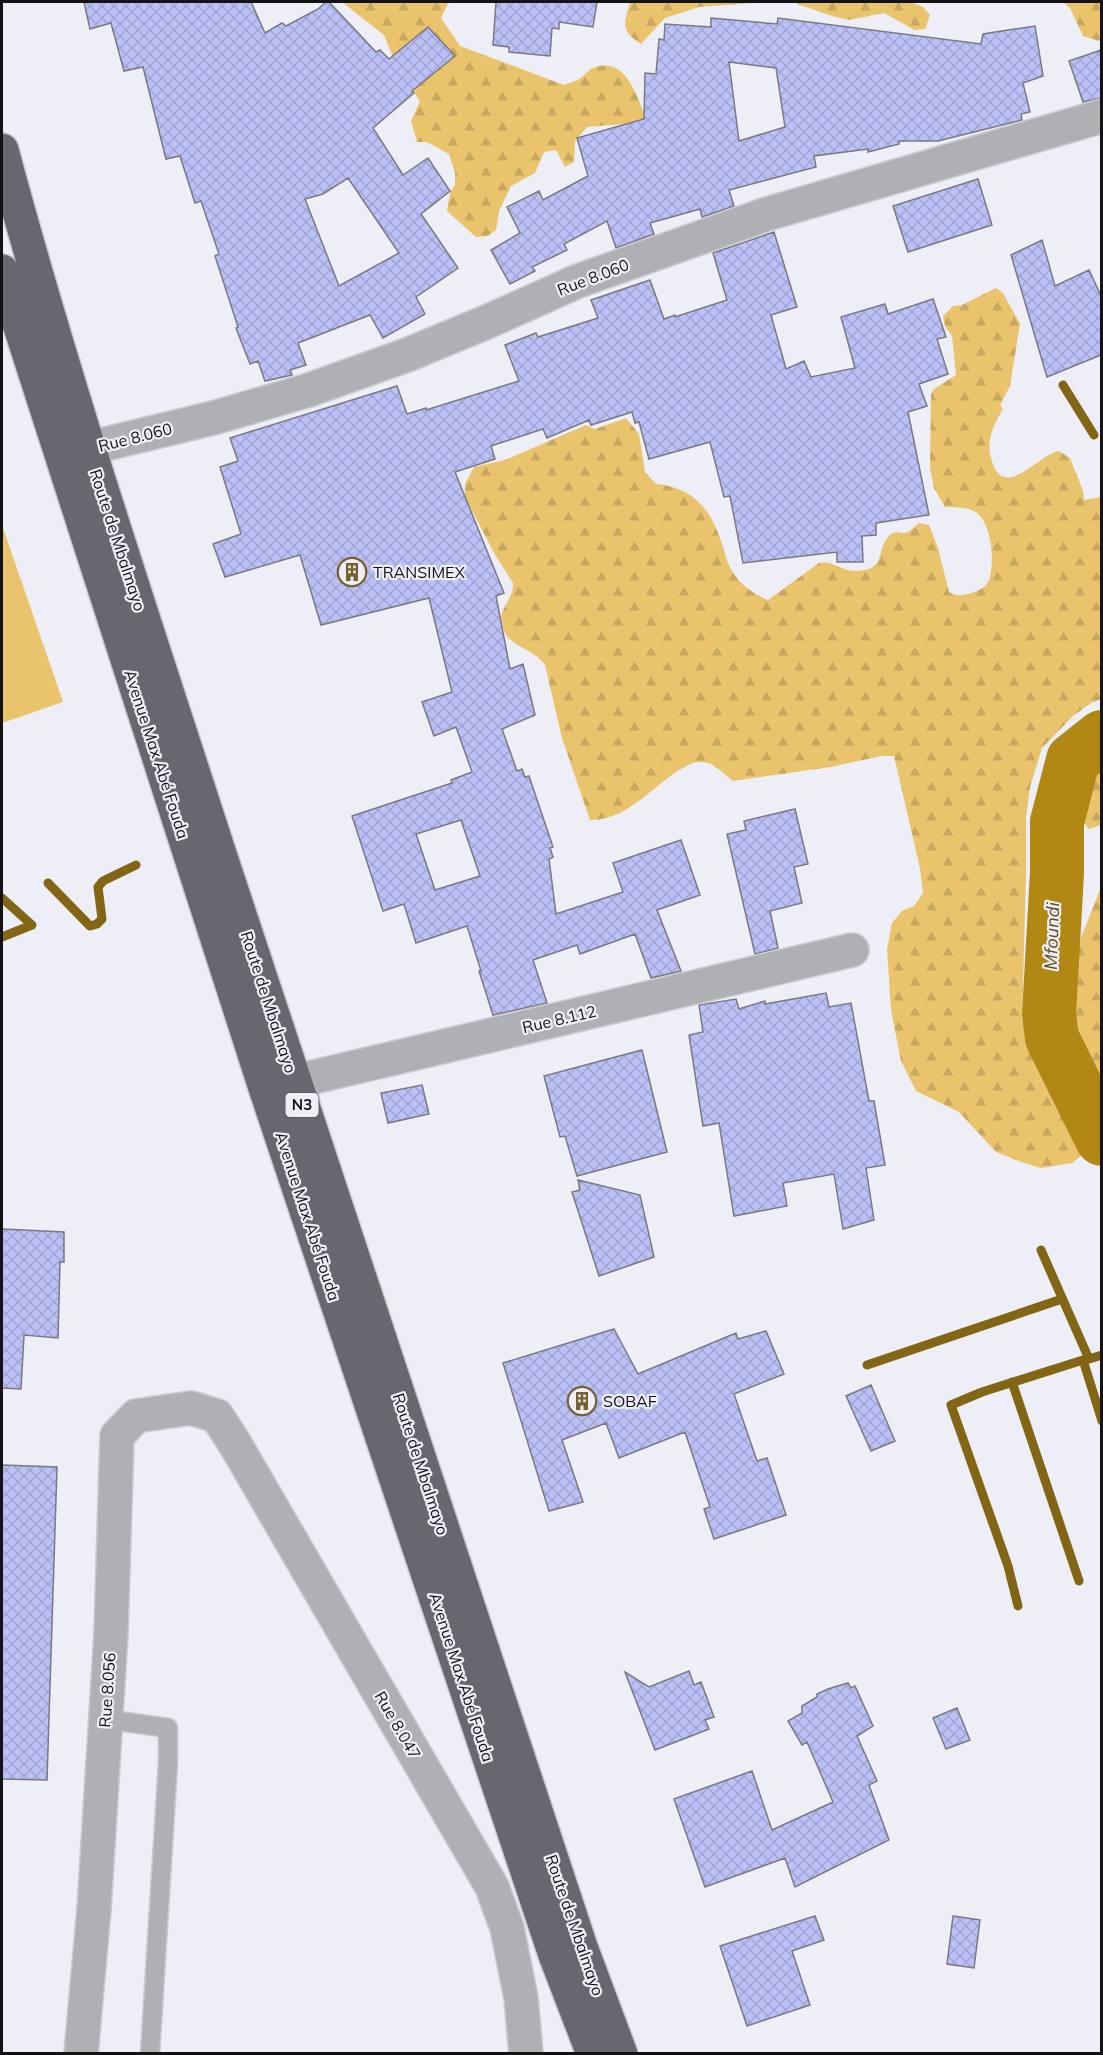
<svg xmlns="http://www.w3.org/2000/svg" width="1103" height="2055" viewBox="0 0 1103 2055" font-family="Mulish,sans-serif">
  <style>
    .green { fill: #eac36d }
    .forest { fill: url(#forest-firs) }
    .lines { fill: none; stroke-linecap: round; stroke-linejoin: round }
    .stream { stroke: #826515; stroke-width: 9 }
    .river { stroke: #b28814; stroke-width: 54 }
    .building { fill: url(#building-cross-hatch); stroke: #787981; stroke-width: 1.5; fill-rule: evenodd }
    .lane-casing { stroke: #cacbd2; stroke-width: 21 }
    .street-casing { stroke: #cacbd2; stroke-width: 36 }
    .highway-casing { stroke: #cacbd2; stroke-width: 36 }
    .lane { stroke: #afb0b3; stroke-width: 18 }
    .street { stroke: #afb0b3; stroke-width: 33 }
    .highway { stroke: #67686f; stroke-width: 33 }
    .labels { text-anchor: middle; stroke-width: 4.5; stroke-linejoin: round; paint-order: stroke }
    .shield { fill: #edeef6; stroke: #545559; stroke-width: 1.5 }
    .shield-label { font-size: 15px; font-weight: bold; fill: #131316 }
    .street-label { font-size: 16px; fill: #131316; stroke: #edeef6 }
    .poi-label { font-size: 16px; fill: #131316; stroke: #edeef6; text-anchor: start }
    .water-label { font-size: 18px; font-style: italic; fill: #5e4c22; stroke: #edeef6 }
  </style>
  <defs>
    <pattern id="forest-firs" width="22" height="20" patternUnits="userSpaceOnUse" patternTransform="scale(1.5)"><rect width="22" height="20" fill="#eac36d"/><path d="M5 1l3.5 6h-7zM16 11l3.5 6h-7z" fill="#c8a75e"/></pattern>
    <pattern id="building-cross-hatch" width="8" height="8" patternUnits="userSpaceOnUse" patternTransform="scale(1.5)"><rect width="8" height="8" fill="#bbc0f7"/><path d="M0 0l8 8M0 8l8-8" fill="none" stroke="#a0a4d3"/></pattern>
  </defs>
  <rect width="100%" height="100%" fill="#edeef6"/>
  <path class="green" d="M2 525 63 702 2 723Z"/>
  <path class="forest" d="M342 2H449L441 18 460 46 564 85C570 83 577 81 582 77 586 74 588 70 593 68 627 55 637 98 647 121L642 132 623 124 587 127 575 141 574 162 565 167 556 150 544 152 535 173 511 186 499 211 496 230 488 236 476 237 447 211 450 192 455 185V172L449 154 427 142H417L411 121 420 101 397 67 384 35Z
    M630 2H766L699 7 665 18 641 44C620 30 624 25 630 2Z
    M792 2H910L923 7 930 15 925 29 915 30 884 13 849 20 832 16Z
    M1063 2H1101V40L1099 41 1083 36 1070 8Z
    M996 288 1003 293 1020 324 1010 386 1000 405 1003 409C994 424 986 440 991 458 1003 504 1037 455 1059 451L1070 458 1083 491 1084 500 1101 497V699L1091 703 1073 716 1042 748 1030 787 1026 817V874L1022 1021 1080 1141 1082 1155 1072 1163 1041 1168 1024 1163 996 1152 959 1112 916 1091 901 1061 891 1010 887 949 892 923 902 911 914 906 923 893 920 868 894 756H881L831 767 733 781C726 776 719 768 711 764 707 762 698 761 693 763 659 776 632 821 590 820L562 738 545 665C536 651 516 648 506 635 503 630 502 621 501 616 504 604 514 596 513 583L494 553 465 497V484L474 467 505 460 586 425 595 429 626 418 639 434 645 472 656 484C692 487 710 508 721 541 724 548 725 556 728 563 735 581 751 593 768 600L819 563C833 560 841 571 855 571 889 570 874 551 890 535 896 529 901 535 908 532 912 530 916 525 919 523L929 525 938 548 949 592C956 596 959 596 967 594 976 592 985 589 989 580 995 563 992 525 977 513 969 507 954 507 945 507L934 488 930 469 931 394 934 389 956 375 952 336 945 326 943 316 953 306 962 305Z
    M1101 761V825L1089 829 1077 815V804L1084 773Z
    M1101 887 1102 1098H1101L1089 1060 1075 1028 1073 1015 1079 943Z"/>
  <g class="lines">
    <path class="stream" d="M1063 385 1094 435
      M48 883 90 926 97 924 102 919 98 887 103 881 136 865
      M2 898 32 925 2 937
      M1041 1250 1089 1359 1102 1355
      M867 1365 1062 1299
      M1012 1382 1079 1581
      M1018 1606 1008 1566 951 1405 982 1392 1083 1360 1102 1421"/>
    <path class="river" d="M1102 737 1073 760 1057 822V873L1049 1014 1052 1038 1102 1139"/>
  </g>
  <path class="building" d="M84 2H251L265 33 282 23 286 26 318 9 326 2H329L376 52 380 50 389 59 428 27 455 56 412 91 414 93 373 128 403 175 428 158 450 191 421 214 458 268 416 297 425 314 383 338 370 315 298 343 306 365 290 370 292 375 265 381 258 361 250 364 236 328 238 327 215 256 219 254 201 201 195 203 180 156 166 159 143 67 124 71 111 23 90 29ZM348 178 399 253 339 286 305 199 323 194Z
    M496 2H597L593 27 559 22V29L552 28 550 56 509 52V47L493 45Z
    M711 18 777 24 778 18 981 44 983 34 1035 26 1043 76 1023 83 1030 112 1021 114 1022 120 938 141H899V144L868 152V149L814 156 816 167 729 190 734 206 702 217 700 209 650 223 654 234 616 248 607 221 564 244 567 250 532 267 535 271 510 284 491 250 520 233 507 207 539 191 543 200 588 176 577 138 644 119 645 73 656 74 659 39 664 40 665 24 711 27ZM729 62 776 68 785 127 739 141Z
    M1101 50V98L1083 102 1069 61Z
    M978 179 992 225 908 252 893 206Z
    M774 232 797 307 771 315 786 369 804 361 811 377 855 368 841 317 885 304 888 314 933 299 946 337 937 339 948 374 919 384 927 406 908 412 929 515 876 523V535L862 536 863 562H837V552L743 563 730 496 724 497 710 442 649 459 639 422 635 423 632 412 591 425 589 420 547 438 543 429 491 446 495 459 455 472 504 593 496 596 510 669 523 664 535 715 502 729 517 771 522 769 525 777 529 776 553 847 550 848 553 857 549 859 556 914 623 892 613 863 681 840 700 895 657 910 681 971 651 978 635 934 580 954 577 945 533 960 547 1003 493 1015 479 971H481L467 926 416 943 404 904 383 911 352 816 452 783 451 780 472 772 456 727 434 736 422 702 452 692 429 598 321 625 300 555 225 577 213 544 241 534 220 467 238 461 230 438 397 386 407 414 426 408V410L519 381 505 345 536 333 538 337 598 318 591 300 650 280 664 319 675 315V317L727 300 713 253ZM461 820 480 876 435 890 416 834Z
    M1042 240 1055 286 1089 270 1101 296V355L1047 377 1011 255Z
    M795 809 808 864 794 867 802 903 770 911 778 948 755 954 727 834 746 830 744 821Z
    M826 993 829 1007 851 1003 869 1101H874L885 1165 866 1168 874 1220 843 1229 834 1174 783 1183 787 1206 734 1216 719 1123 703 1126 689 1035 703 1032 699 1005 736 999 739 1009 765 1001V1004Z
    M642 1050 667 1152 577 1176 565 1136 560 1137 544 1076Z
    M422 1085 429 1114 388 1123 381 1093Z
    M578 1180 640 1195 654 1257 599 1276 572 1192 580 1190Z
    M2 1229 64 1232V1262H60L58 1338 24 1335 21 1389 2 1388Z
    M614 1329 638 1374 736 1333 738 1339 766 1331 784 1374 734 1394 757 1461 767 1458 786 1515 714 1539 704 1509 710 1507 685 1432 619 1458 606 1423 562 1440 583 1502 549 1511 503 1363Z
    M871 1385 895 1441 871 1451 846 1396Z
    M2 1465 57 1467 47 1780 2 1779Z
    M689 1671 694 1685 701 1682 714 1717 705 1720 709 1729 655 1750 625 1672 649 1687Z
    M848 1683 851 1688 855 1686 873 1726 857 1736 877 1781 869 1785 889 1840 795 1887 785 1858 705 1887 674 1799 752 1771 772 1830 833 1802 807 1742 802 1745 788 1721 802 1713V1706L817 1697V1694L828 1689Z
    M957 1708 970 1740 946 1749 933 1718Z
    M815 1916 824 1940 792 1951 810 2005 747 2026 720 1946Z
    M953 1916 980 1920 974 1968 947 1964Z"/>
  <g class="lines">
    <g class="lane-casing">
      <path id="lane" d="M105 1719 168 1728V1763L150 2054"/>
    </g>
    <g class="street-casing">
      <path id="street" d="M89 448 213 418 306 391 407 355 489 321 578 281 767 214 1102 116
        M267 1088 852 950
        M81 2054 94 1909 111 1633 117 1436 136 1416 191 1408 217 1416 235 1444 492 1887 507 1928 521 1998 526 2054"/>
    </g>
    <g class="highway-casing">
      <path id="highway" d="M2 150C65 385 143 616 218 848 338 1215 460 1581 581 1947L621 2054
        M2 271 265 1088 555 1955 593 2054"/>
    </g>
    <use href="#lane" class="lane"/>
    <use href="#street" class="street"/>
    <use href="#highway" class="highway"/>
  </g>
  <defs>
    <g id="building-ring" transform="scale(1.5)"><circle r="9.5" fill="#edeef6" stroke="#766030" stroke-width="1.5"/><path d="M-4-6H4V6H1V3H-1V6H-4ZM-2.5-4.3h1.7v1.8h-1.7ZM.8-4.3h1.7v1.8H.8ZM-2.5-1h1.7V.8h-1.7ZM.8-1h1.7V.8H.8Z" fill="#766030"/></g>
  </defs>
  <g fill-rule="evenodd">
    <use href="#building-ring" x="352" y="572"/>
    <use href="#building-ring" x="582" y="1401"/>
  </g>
  <g class="labels">
    <rect class="shield" x="285.5" y="1093" width="33" height="24" rx="4.5"/>
    <g class="shield-label">
      <text x="302" y="1110">N3</text>
    </g>
    <g class="street-label">
      <text transform="translate(593 277) rotate(-21)" y="6">Rue 8.060</text>
      <text transform="translate(135 437) rotate(-14)" y="6">Rue 8.060</text>
      <text transform="translate(118 540) rotate(72)" y="6">Route de Mbalmayo</text>
      <text transform="translate(157 754) rotate(72)" y="6">Avenue Max Abé Fouda</text>
      <text transform="translate(269 1002) rotate(72)" y="6">Route de Mbalmayo</text>
      <text transform="translate(559 1019) rotate(-13)" y="6">Rue 8.112</text>
      <text transform="translate(308 1216) rotate(72)" y="6">Avenue Max Abé Fouda</text>
      <text transform="translate(421 1464) rotate(72)" y="6">Route de Mbalmayo</text>
      <text transform="translate(462 1677) rotate(72)" y="6">Avenue Max Abé Fouda</text>
      <text transform="translate(107 1690) rotate(-86)" y="6">Rue 8.056</text>
      <text transform="translate(398 1725) rotate(60)" y="6">Rue 8.047</text>
      <text transform="translate(575 1925) rotate(71)" y="6">Route de Mbalmayo</text>
    </g>
    <g class="poi-label">
      <text x="373" y="578">TRANSIMEX</text>
      <text x="603" y="1407">SOBAF</text>
    </g>
    <g class="water-label">
      <text transform="translate(1052 936) rotate(-88)" y="6">Mfoundi</text>
    </g>
  </g>
  <rect width="1103" height="2055" fill="none" stroke="#131316" stroke-width="6"/>
</svg>
